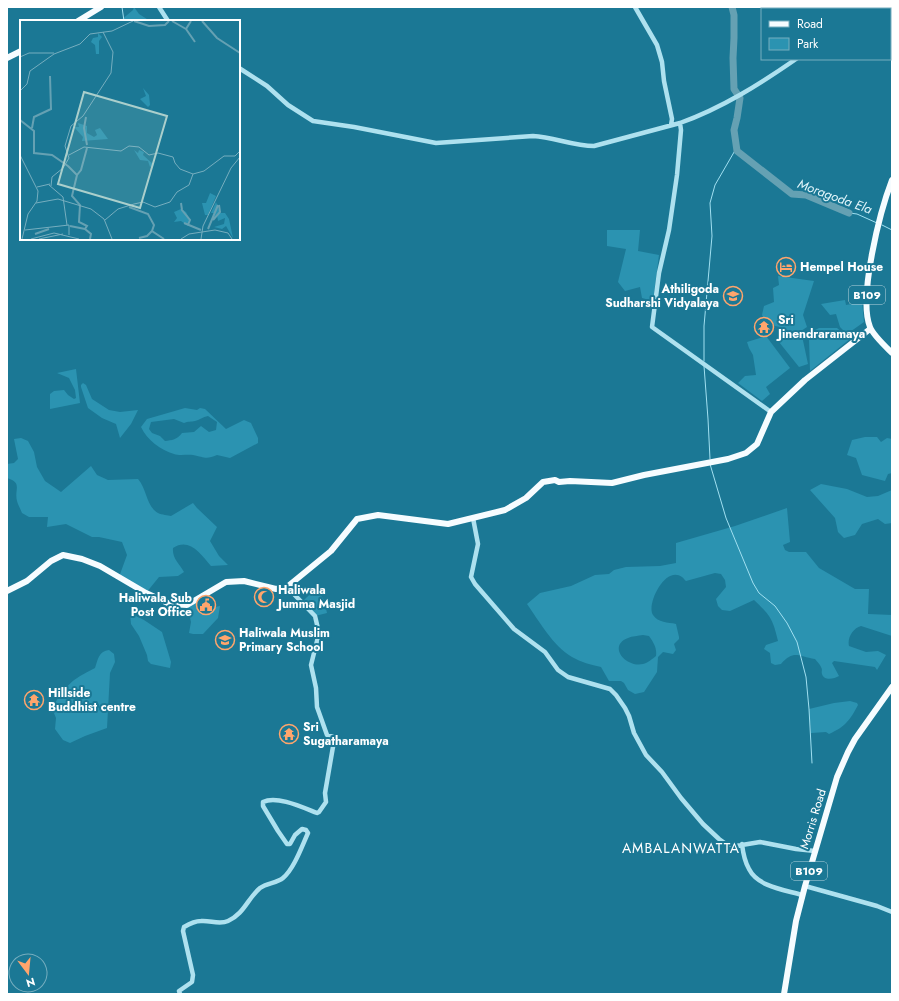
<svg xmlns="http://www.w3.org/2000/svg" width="899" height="1001" viewBox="0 0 899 1001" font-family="Jost,sans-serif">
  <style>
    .green { fill: #2b93b1; fill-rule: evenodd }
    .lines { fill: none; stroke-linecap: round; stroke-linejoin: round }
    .stream { stroke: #a1e0f1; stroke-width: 1 }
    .river { stroke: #65a1b3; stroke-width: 7 }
    .minor { stroke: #aee1ef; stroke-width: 4.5 }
    .major { stroke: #f6fcff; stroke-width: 6 }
    .labels { text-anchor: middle; stroke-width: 4; stroke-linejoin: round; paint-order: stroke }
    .shield { fill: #1b7895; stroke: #bbd6df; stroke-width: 1 }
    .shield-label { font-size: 11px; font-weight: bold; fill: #fff }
    .poi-label { font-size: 12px; font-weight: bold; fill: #fff; stroke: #1b7895; text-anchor: start }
    .street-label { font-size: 12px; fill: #fff; stroke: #1b7895 }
    .water-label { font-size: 13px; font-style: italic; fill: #e3f6fb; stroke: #1b7895 }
    .quarter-label { font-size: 14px; letter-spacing: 1px; fill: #fff; stroke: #1b7895 }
    .inset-river { fill: none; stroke: #65a1b3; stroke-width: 2 }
    .inset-road { fill: none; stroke: #76aebf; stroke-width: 1 }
    .view { fill: #abcfcc; fill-opacity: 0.15; stroke: #abcfcc; stroke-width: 2 }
    .inset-edge { fill: none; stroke: #fff; stroke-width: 2 }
  </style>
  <rect width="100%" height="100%" fill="#1b7895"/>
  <path class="green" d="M134 7 139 14 150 21H120L133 10Z
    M607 230H640L638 251 659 255 653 301 642 298 640 287 625 291 618 282 626 249 607 246Z
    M778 276 814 281 803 315 807 327 801 331 808 364 799 367 779 342 784 339 780 327 766 324 762 315 764 306 774 302 773 288 779 285Z
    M845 300 846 305 862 302 864 322 847 334 840 327 836 314 830 315 821 304Z
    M819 328H837L850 339 810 371 809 338C813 336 815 335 815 330Z
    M766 336 790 368 766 387 770 394 762 401 738 383 745 376 756 375 753 355 749 348 747 342Z
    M76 369 80 403 50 409V394L54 391 64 390 68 395 74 399 76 398 75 390 69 378 57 373Z
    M83 383 86 385 92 399 109 410 120 412 138 410 131 424 120 438 116 424 102 418 88 408 81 387V385Z
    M185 408 197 410 200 408 205 409 226 429 244 420 251 423 258 438V443L230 458 217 455C206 460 204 457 193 455 187 454 180 456 174 454 161 450 147 440 141 427L147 419ZM208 416 217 422 216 430 209 432 201 426 194 432 182 433C177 440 172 440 165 441L160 436 152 433 149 429 151 422 174 419 184 423C188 421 191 422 195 421 199 420 203 417 208 416Z
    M865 437H877L881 442 887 438 892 439V473L888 474 885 481 862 475 856 458 847 455 852 440Z
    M21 438 28 441 34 452 37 467 45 481 61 492 91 466 97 475 108 480 138 479C147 489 146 506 158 513 162 515 168 515 171 516L193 503 197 508 217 527 210 541 219 556 228 565 211 566C201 554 189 537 173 548 172 558 179 563 184 572L178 576 159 577 146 593 119 577 127 555 122 542 99 537H92L66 524 47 527 48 517H29L22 513C21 510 18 505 17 501 14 489 23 483 7 478V464L14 463 18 459 14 439Z
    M821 484 847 489 867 497 878 496 892 490V523L885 524 878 519 862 524 855 535 844 538 838 532 835 518 810 490Z
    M787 508 790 542 783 545 785 550 789 552H806L819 568 855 589H869L868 614 892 615V636L861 626C853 628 847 638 849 646L866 652 878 651 886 655 877 670 875 667 834 661 832 663 839 676C834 679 824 681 822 674 821 670 823 671 821 667 820 664 817 662 815 659 799 657 794 649 781 664L775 665 771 663 770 653 764 649 766 645 778 641C773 619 770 615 754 600L730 611 722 610 718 606 716 599 726 587 725 580 721 574 715 573 686 581C684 580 684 578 682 577 665 565 646 605 653 615 658 623 668 622 676 624L679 637V639L674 644 676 650 673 654 663 652 658 657 657 672 644 692 635 694 628 690 624 683 621 681H609L601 667C591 665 581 662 572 657 553 646 539 621 527 604L540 593 571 586 595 575 609 574 614 570 626 567 660 566 676 563V543L735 526ZM643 635 649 636C654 643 657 648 656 656 652 659 648 663 643 664 626 668 607 646 628 638 632 636 638 636 643 635Z
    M314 586 324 600 327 613 315 616 302 602 312 592Z
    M195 601 203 609 220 606 218 618 203 634H193L189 633 191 622 187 605Z
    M130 613 144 620 162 632 171 662 170 668 151 664 148 661 147 655 139 636 131 624Z
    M109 650 114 654 115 662 110 673 107 728 85 736 70 743 63 740 55 729 56 718 52 708C66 685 71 680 95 668 98 659 99 651 109 650Z
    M850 701 857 703 858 705C850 720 845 727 829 734L826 732 811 733 809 709 834 703Z"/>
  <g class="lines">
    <path class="stream" d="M122 7 124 21
      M849 213 857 214 877 223
      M882 225 892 230
      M704 361V326L712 236 710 203 715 185 737 147
      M704 366 708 419 710 459
      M710 464 726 518 753 583 759 593 775 606 787 623 797 642 806 677 809 709 812 763"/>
    <path class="river" d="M732 7 734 15V38L733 58 734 89 740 98 737 118 734 130 737 151 792 194 806 195 849 213"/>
    <path class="minor" d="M159 7 168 21
      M635 7 657 45 662 62 664 81 672 119 671 125
      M877 9 884 7
      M239 68 267 86 288 105 313 121 354 127 436 143 533 136C554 137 573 146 594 146L680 123C722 108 760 84 796 59
      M680 123 681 130 677 175 669 230 659 273 652 327 771 412
      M473 518 478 544 471 577 475 584 514 629 545 652 558 670 568 677 610 689 616 695 625 708 629 716 634 733 646 755 662 772 681 798 703 824 719 839 726 844 736 846 760 842 796 849 815 851
      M742 844C743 853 745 862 749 869 758 887 785 890 802 895
      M805 886 877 906 892 912
      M180 994 179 991 192 982 193 975 183 931 184 927C189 924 194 921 201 921 210 920 219 925 228 921 244 914 248 898 260 888 267 883 277 883 283 878 294 869 302 846 308 833L306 830 302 829 295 835 290 844H287L278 831 263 806V802C277 795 304 808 317 813L319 812 326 802 325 793 334 741 333 737 327 735 317 707 316 688 311 665 319 633 315 616 287 587"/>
    <path class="major" d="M78 21 101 7
      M7 58 21 51
      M892 180C880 211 858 297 870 327 873 335 886 347 892 353
      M7 591 27 581 51 561 63 555 82 559 100 566 146 593 170 604 187 605 226 582 244 581 276 589 287 587 331 551 357 519 378 515 448 524 505 510 526 498 543 482 555 480 559 482 570 481 612 483 644 475 728 459 746 453 757 444 771 412 805 380 870 329
      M784 994 796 921 805 886 837 777 848 752 855 739 892 687"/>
  </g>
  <defs>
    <g id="hotel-ring" transform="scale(1)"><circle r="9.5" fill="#1b7895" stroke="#ffa56c" stroke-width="1.5"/><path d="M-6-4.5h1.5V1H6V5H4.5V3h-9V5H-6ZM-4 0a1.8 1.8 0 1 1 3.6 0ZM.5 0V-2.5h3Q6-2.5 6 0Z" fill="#ffa56c"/></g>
    <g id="school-ring" transform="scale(1)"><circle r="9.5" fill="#1b7895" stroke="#ffa56c" stroke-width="1.5"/><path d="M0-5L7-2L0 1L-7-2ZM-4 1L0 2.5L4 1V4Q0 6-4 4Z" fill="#ffa56c"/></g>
    <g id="temple-ring" transform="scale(1)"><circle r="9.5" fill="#1b7895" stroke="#ffa56c" stroke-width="1.5"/><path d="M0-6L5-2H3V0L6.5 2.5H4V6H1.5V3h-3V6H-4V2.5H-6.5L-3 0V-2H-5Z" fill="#ffa56c"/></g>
    <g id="mosque-ring" transform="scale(1)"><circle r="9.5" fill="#1b7895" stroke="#ffa56c" stroke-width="1.5"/><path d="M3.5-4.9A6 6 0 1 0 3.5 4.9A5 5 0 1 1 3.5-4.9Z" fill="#ffa56c"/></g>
    <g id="civic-ring" transform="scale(1)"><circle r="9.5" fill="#1b7895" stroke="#ffa56c" stroke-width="1.5"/><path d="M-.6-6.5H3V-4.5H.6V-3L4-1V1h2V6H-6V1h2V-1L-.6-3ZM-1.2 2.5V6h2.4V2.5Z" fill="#ffa56c"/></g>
  </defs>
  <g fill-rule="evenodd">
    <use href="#hotel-ring" x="786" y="267"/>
    <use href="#school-ring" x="733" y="296"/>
    <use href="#temple-ring" x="764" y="327"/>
    <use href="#mosque-ring" x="264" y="597"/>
    <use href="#civic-ring" x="206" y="605"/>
    <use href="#school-ring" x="225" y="640"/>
    <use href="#temple-ring" x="34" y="700"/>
    <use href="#temple-ring" x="289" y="734"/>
  </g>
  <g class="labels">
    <g class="shield">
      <rect x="849" y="286" width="36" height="18" rx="3"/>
      <rect x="791" y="862" width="36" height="18" rx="3"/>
    </g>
    <g class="shield-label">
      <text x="867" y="299">B109</text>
      <text x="809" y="875">B109</text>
    </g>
    <g class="poi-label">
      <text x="800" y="271">Hempel House</text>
      <text x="719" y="293" text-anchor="end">Athiligoda<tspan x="719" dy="14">Sudharshi Vidyalaya</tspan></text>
      <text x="778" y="324">Sri<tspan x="778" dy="14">Jinendraramaya</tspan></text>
      <text x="278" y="594">Haliwala<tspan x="278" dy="14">Jumma Masjid</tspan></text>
      <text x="192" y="602" text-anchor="end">Haliwala Sub<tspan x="192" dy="14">Post Office</tspan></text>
      <text x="239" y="637">Haliwala Muslim<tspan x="239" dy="14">Primary School</tspan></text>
      <text x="48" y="697">Hillside<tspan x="48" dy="14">Buddhist centre</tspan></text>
      <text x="303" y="731">Sri<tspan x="303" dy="14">Sugatharamaya</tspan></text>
    </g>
    <g class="street-label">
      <text transform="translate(813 819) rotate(-73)" y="4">Morris Road</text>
    </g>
    <g class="water-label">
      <text transform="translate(835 196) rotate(20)" y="5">Moragoda Ela</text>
    </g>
    <g class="quarter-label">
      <text x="681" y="853">AMBALANWATTA</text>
    </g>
  </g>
  <g transform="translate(20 20)">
    <rect width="220" height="220" fill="#1b7895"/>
    <path d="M78 13 82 17 79 21V34H76L75 25 71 22 73 18 78 17ZM123 68 129 75 130 85 128 87 120 79 126 76ZM58 103 67 106V113L74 117 77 115 75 110 80 108 88 119 62 121 63 117 54 107H59ZM114 130 118 133 119 130 124 132 123 135 134 145 130 147 128 141 120 140ZM190 173 196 176 188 195H185L182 183H186ZM196 182 200 193H205L209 199 213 218 206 206 202 209 194 207 204 204 205 198 198 201 197 195 191 202 194 193H191ZM161 189 166 192 170 200 168 206 161 201 154 202 157 198 154 192Z" fill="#2b93b1"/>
    <path class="inset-river" d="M114 1 129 6 145 5 149 1M152 1 166 9M171 1 166 9 175 22M182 1 197 18 220 33M66 97 64 108 67 125M0 100 14 111V133L32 135 48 146M12 108 14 97 31 89 30 56M48 146 57 155 52 176 60 185 59 202 67 206 65 209 71 214 70 219M57 155 61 150 67 128M161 183 162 190 170 200 168 205M109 187 128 194 134 205 132 211 144 219M193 200 200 192 199 185M164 203 181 210M50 206 65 209M188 209 198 185M15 214 29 209M119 218 127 216 132 211"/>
    <path class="inset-road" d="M34 34 60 24 70 14 92 11 113 1M0 37 9 33H34M0 71 7 64 10 51 34 34M0 135 18 171 17 181 8 194 2 219M49 135 64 127 101 131 109 126 119 127 129 135 138 133 153 137 155 143 160 149 173 154M29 165 43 177 47 205M31 166 32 157 43 148 49 138 45 126 51 106 63 96 91 53 93 32 83 12M17 167 30 164M16 183 38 179 71 189 84 199 92 219M85 200 98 189 114 184 123 182 135 187 150 182 157 172 169 165 173 154 184 151 204 136H215L220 131M5 210 49 205V215M11 219 34 213 59 219M19 219 43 214M161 219 169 214 195 210 208 213 212 219M181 219 183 206 211 148 220 137"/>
    <path class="view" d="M64 72 147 96 120 188 38 164Z"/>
    <rect width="220" height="220" class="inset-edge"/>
  </g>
  <rect width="899" height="1001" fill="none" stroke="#ffffff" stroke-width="16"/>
  <rect x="761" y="8" width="130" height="52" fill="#1b7895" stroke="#76aebf"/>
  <rect x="769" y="21" width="20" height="6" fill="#f6fcff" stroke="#76aebf"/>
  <text x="797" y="28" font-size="12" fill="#ffffff">Road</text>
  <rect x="769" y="38" width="20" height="12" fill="#2b93b1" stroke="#76aebf"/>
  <text x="797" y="48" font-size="12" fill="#ffffff">Park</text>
  <g transform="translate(28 973) rotate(164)"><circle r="19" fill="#1b7895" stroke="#76aebf"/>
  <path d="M0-3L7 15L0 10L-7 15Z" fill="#ffa56c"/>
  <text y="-6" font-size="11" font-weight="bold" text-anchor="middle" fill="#ffffff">N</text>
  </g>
</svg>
